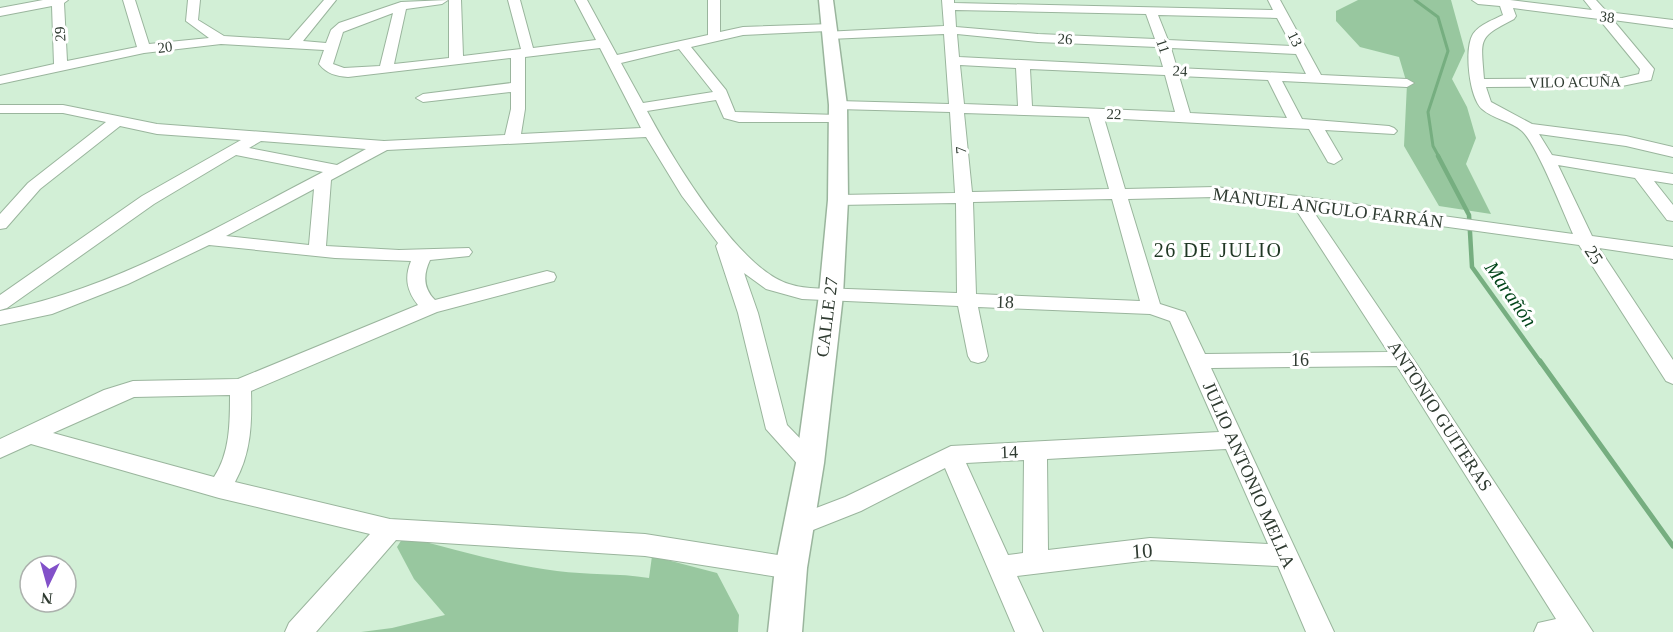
<svg xmlns="http://www.w3.org/2000/svg" width="1673" height="632" viewBox="0 0 1673 632" font-family="'Times New Roman',serif">
  <style>
    .green { fill: #98c79f }
    .lines { fill: none; stroke-linecap: round; stroke-linejoin: round }
    .stream-far2 { stroke: #76ae80; stroke-width: 3 }
    .stream-far1 { stroke: #76ae80; stroke-width: 4.5 }
    .stream { stroke: #76ae80; stroke-width: 5 }
    .minor-casing { stroke: #9ab59d; stroke-width: 2 }
    .major-casing { stroke: #9ab59d; stroke-width: 3 }
    .minor { fill: #fff; fill-rule: evenodd }
    .major { fill: #fff; fill-rule: evenodd }
    .labels { text-anchor: middle; stroke-width: 6; stroke-linejoin: round; paint-order: stroke }
    .far-street-label { font-size: 15px; fill: #2f3b31; stroke: #fff }
    .street-label { font-size: 18px; fill: #2f3b31; stroke: #fff }
    .neighbourhood-label { font-size: 20px; letter-spacing: 1.5px; fill: #203824; stroke: #fff }
    .water-label { font-size: 20px; font-style: italic; fill: #03461b; stroke: #fff }
    .near-street-label { font-size: 21px; fill: #2f3b31; stroke: #fff }
  </style>
  <rect width="100%" height="100%" fill="#d2efd6"/>
  <path class="green" d="M1358 0H1451L1465 51 1452 79 1467 107 1476 138 1466 164 1491 214 1439 206 1404 146 1407 84 1399 57 1360 47 1336 21V11Z
    M404 536C454 550 505 564 557 571 587 575 618 573 649 578L652 556 717 573 739 615 738 632H361L392 628 445 615 414 579 397 547Z"/>
  <g class="lines">
    <path class="stream-far2" d="M1415 0 1438 17 1448 51 1428 112 1433 146 1439 157"/>
    <path class="stream-far1" d="M1438 156 1469 215 1472 267 1541 363"/>
    <path class="stream" d="M1540 361 1673 546"/>
    <g class="minor-casing">
      <path id="minor" d="M43 0H68L64 3 67 61 137 47 123 0H135L149 44 209 38 186 21 188 0H200L198 20 224 36 289 40 324 0H336L303 41 326 43 331 30 339 23 401 2 448 0 442 4 406 9 394 64 449 58V0H461L463 56 521 49 508 0H520L533 48 596 40 575 0H587L617 55 708 35V0H720V32L743 27 832 24 834 27 828 31 743 35 691 47 726 90 735 112 838 115 845 119 843 122H739L724 118 716 100 647 111C672 157 738 269 789 284 807 290 829 288 848 289 884 290 921 292 957 293L956 203 838 205 830 200 838 195 955 193 950 112 838 109 831 105 838 101 949 104 944 34 829 39 823 35 824 32 944 26 942 0H954V3L1273 10 1268 0H1280L1321 75 1407 79 1414 83 1407 87 1282 81 1302 119 1389 126 1394 128 1397 131 1394 134 1325 130 1342 159 1334 164 1328 162 1309 129 1104 118 1125 189 1215 187 1298 196 1573 234C1563 212 1537 145 1522 131 1511 121 1493 119 1482 109 1469 97 1464 49 1473 34 1480 24 1493 20 1503 15L1500 6 1478 4 1472 0H1510L1592 10 1584 0H1596L1607 12 1673 20V28L1613 20 1654 69 1651 80 1622 86 1486 87 1491 102 1532 124 1626 136 1673 147V157L1626 146 1539 134 1552 155 1673 174V184L1654 181 1673 205V221L1667 220 1635 178 1558 165 1592 236 1673 247V259L1599 248 1673 360V384L1666 381 1579 245 1311 208 1410 354 1593 632H1534L1538 623 1556 619 1397 366 1211 368 1334 632H1306L1278 566 1150 560 1017 576 1043 632H1015L945 468 861 511 808 532 799 535 790 532 787 525 790 518 845 497 951 446 1219 432 1170 321 1150 314 978 307 988 356 985 361 978 363 971 361 968 356 958 306 802 299 766 289 744 273 758 313 787 425 818 457 822 463 818 469 810 472 802 469 766 429 738 313 716 246 718 243 682 196 646 137 387 150 331 180 326 246 399 250 469 248 472 252 469 256 430 260C423 275 423 288 435 300L547 271 554 273 556 277 554 281 437 312 251 391C252 424 251 453 235 482L390 519 645 534 791 557 800 560 804 568 800 576 791 579 645 556 396 540 316 632H285L289 623 370 534 219 498 31 444 0 458V439L104 390 133 381 238 379 418 305C407 291 404 278 411 261L335 258 209 245 128 284 52 314 0 325V311C115 289 220 225 323 172L236 155 154 204 7 308 0 310V295L142 196 241 140 157 134 120 126 40 189 6 228 0 229V214L28 183 106 122 63 113H0V105H63L157 124 384 141 505 135 511 109V92L423 102 416 98 423 94 511 83V58L348 77C336 76 327 74 319 64L324 50 221 44 144 53 0 84V76L54 64 52 6 0 16V8ZM1513 8 1599 19 1640 69 1639 74 1622 78 1484 79C1481 38 1477 38 1514 19L1516 16ZM955 10 1146 14 1155 39 1038 34 956 27ZM393 13 380 66 344 68 333 64 343 32ZM1158 15 1277 18 1292 46 1168 40ZM957 34 1038 42 1157 47 1163 67 959 57ZM600 48 641 128 521 134 525 109V57ZM1171 48 1296 54 1306 74 1177 68ZM679 49 713 92 643 103 621 63ZM960 65 1016 68 1018 106 964 104ZM1030 69 1165 75 1175 112 1032 106ZM1179 76 1268 80 1287 118 1190 113ZM964 113 1089 117 1109 189 972 192ZM261 141 366 149 337 165 249 148ZM314 189 309 245 226 236ZM1215 197 1293 205 1388 352 1205 354 1185 312 1160 304 1128 199ZM1112 199 1140 301 976 294 973 202ZM230 395C230 423 230 453 214 477L53 433 134 397ZM1226 449 1268 544 1150 538 1048 550 1047 459ZM1024 460 1023 553 1008 555 966 463Z"/>
    </g>
    <g class="major-casing">
      <path id="major" d="M819 0H833L847 105 848 200 843 295 824 463 807 568 802 632H768L775 568 796 463 819 295 828 200 829 105Z"/>
    </g>
    <use href="#minor" class="minor"/>
    <use href="#major" class="major"/>
  </g>
  <g class="labels">
    <g class="far-street-label">
      <text transform="translate(1607 17) rotate(7)" y="5">38</text>
      <text transform="translate(60 34) rotate(-93)" y="5">29</text>
      <text transform="translate(1065 39) rotate(3)" y="5">26</text>
      <text transform="translate(1295 39) rotate(64)" y="5">13</text>
      <text transform="translate(1163 46) rotate(72)" y="5">11</text>
      <text transform="translate(165 47) rotate(-7)" y="5">20</text>
      <text transform="translate(1180 71) rotate(3)" y="5">24</text>
      <text transform="translate(1575 82) rotate(-1)" y="5">VILO ACUÑA</text>
      <text transform="translate(1114 114) rotate(2)" y="5">22</text>
      <text transform="translate(961 150) rotate(-94)" y="5">7</text>
    </g>
    <g class="street-label">
      <text transform="translate(1328 208) rotate(7)" y="6">MANUEL ANGULO FARRÁN</text>
      <text transform="translate(1594 255) rotate(57)" y="6">25</text>
      <text transform="translate(1005 302) rotate(2)" y="6">18</text>
      <text transform="translate(827 317) rotate(-83)" y="6">CALLE 27</text>
      <text x="1300" y="366">16</text>
      <text transform="translate(1440 416) rotate(57)" y="6">ANTONIO GUITERAS</text>
      <text transform="translate(1009 452) rotate(-2)" y="6">14</text>
      <text transform="translate(1249 475) rotate(66)" y="6">JULIO ANTONIO MELLA</text>
    </g>
    <g class="neighbourhood-label">
      <text x="1218" y="257">26 DE JULIO</text>
    </g>
    <g class="water-label">
      <text transform="translate(1511 294) rotate(55)" y="7">Marañón</text>
    </g>
    <g class="near-street-label">
      <text transform="translate(1142 551) rotate(-4)" y="7">10</text>
    </g>
  </g>
  <g transform="translate(48 584) rotate(185)"><circle r="28" fill="#ffffff" stroke="#acb1ad" stroke-width="1.5"/>
  <path d="M0-4.5L10 22L0 15L-10 22Z" fill="#8251c9"/>
  <text y="-9" font-size="16" font-weight="bold" text-anchor="middle" fill="#2f3b31">N</text>
  </g>
</svg>
